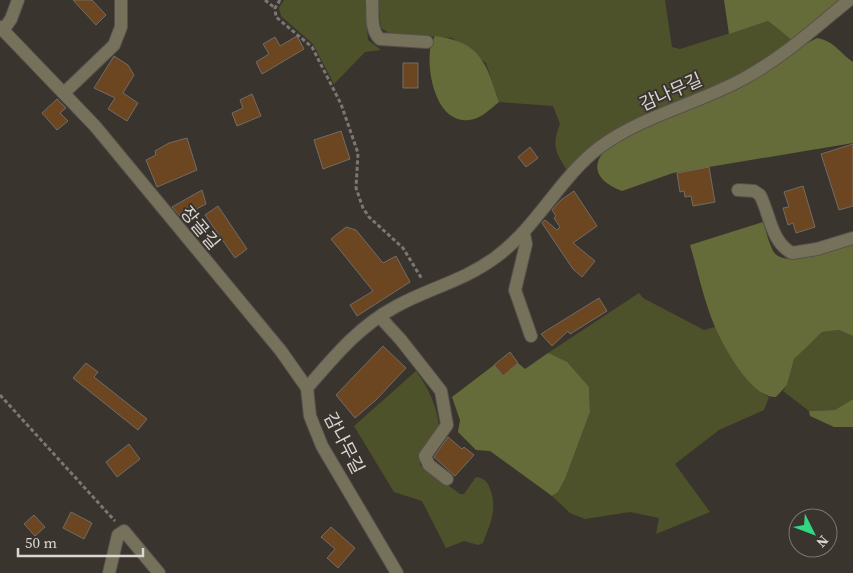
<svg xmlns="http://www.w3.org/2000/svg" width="853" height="573" viewBox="0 0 853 573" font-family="'Source Serif 4','Noto Sans KR',serif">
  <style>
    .green { fill: #4e522a }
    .forest { fill: #666c39 }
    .building { fill: #6b4621; stroke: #736c66 }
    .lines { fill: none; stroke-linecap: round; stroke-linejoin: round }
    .minor-casing { stroke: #57514c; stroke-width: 14 }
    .path { stroke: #7c7773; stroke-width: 3; stroke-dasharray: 4 2.5; stroke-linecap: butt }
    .minor { stroke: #75715b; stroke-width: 12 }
    .labels { text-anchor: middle; stroke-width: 4; stroke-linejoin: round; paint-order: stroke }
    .street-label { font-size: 18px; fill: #dad6d2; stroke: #3a342f }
  </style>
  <rect width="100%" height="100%" fill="#3a342f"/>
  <path class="green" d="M284 0H365L368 40 381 50 365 52 334 84 313 44 281 16 279 8Z
    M378 0H665L672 47 680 49 768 21 793 41 753 68 568 172C556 153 551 146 560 124L553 106 499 102 486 63 452 38 389 33 381 28Z
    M639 293 643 298 704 330 715 327C727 348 748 387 769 397L764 410 719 430 675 464 710 512 656 534 659 518 630 512 585 519 570 513 552 496 558 492 565 479 590 412 589 387 548 353Z
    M839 330 853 336V399L835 410 809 411 783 391 787 385 794 359 806 345 822 332Z
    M416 371C429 389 436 404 439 426L421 454 420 465 460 494H464L476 477C484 478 488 482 490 489 498 509 490 524 483 543L478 545 464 541 446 548 422 501 394 492 354 426Z"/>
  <path class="forest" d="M724 0H842L793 41 768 21 729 34Z
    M435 36C481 42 486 63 499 102 490 109 481 119 469 120 437 124 427 74 430 51 430 46 433 40 435 36Z
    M817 38C834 41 840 53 853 62V143L673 173 622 191C598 182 588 167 608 147Z
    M763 222C766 231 769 243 773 251 785 271 836 247 853 242V336L839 330 822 332 794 359 787 385 776 397C751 398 724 347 715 327 704 301 698 272 690 245Z
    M548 353 567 362 589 387 590 412 565 479 558 492 552 496 490 451 476 450 458 432 460 420 452 397 494 365 503 376 518 363 525 369Z
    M853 399V427H834L810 416 809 411 835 410Z"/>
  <path class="building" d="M73 0H92L106 15 96 25Z
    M297 36 304 49 262 74 256 62 269 54 263 44 275 37 280 46Z
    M114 56 128 65 134 75 123 93 138 103 127 121 108 109 115 98 94 88Z
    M403 63H418V88H403Z
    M252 94 261 116 237 126 232 113 243 108 240 100Z
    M57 99 66 108 60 113 68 121 57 130 42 113Z
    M341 131 350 159 323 169 314 140Z
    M187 138 197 170 157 187 146 160 156 155 155 151 169 143Z
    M853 144V206L839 210 821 154Z
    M530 147 538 158 526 167 518 157Z
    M709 167 715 202 693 206 691 196 685 197 684 191 680 192 677 173Z
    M803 186 815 227 796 233 793 223 788 225 783 208 789 207 784 192Z
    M202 190 206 204 181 217 172 207Z
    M574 191 597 226 573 243 595 261 582 277 573 269 542 223 545 220 557 230 560 227 554 218 556 216 552 210 561 200Z
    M218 206 247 249 235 258 205 215Z
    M346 227 356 230 383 263 396 256 410 282 357 316 350 305 373 291 331 239Z
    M599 298 607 311 570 334 568 331 552 346 541 334Z
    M383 346 406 368 376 400 355 418 336 395Z
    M510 352 518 363 503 376 494 365Z
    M86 363 98 372 94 377 147 419 138 430 73 378Z
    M448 437 462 449 464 447 474 455 455 476 434 457Z
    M129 444 140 459 117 477 106 462Z
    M71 512 92 523 84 539 63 528Z
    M34 515 45 527 35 536 24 524Z
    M331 527 355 548 338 568 327 558 335 549 321 537Z"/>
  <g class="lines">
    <g class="minor-casing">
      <path id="minor" d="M372 0C373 13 370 30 380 39L427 42
        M0 27 95 126 281 351 307 388
        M4 29 11 19 18 0
        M64 93 114 45 121 27V0
        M738 190 754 191 760 195C770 214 771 242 792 253L817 249 853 238
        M524 234 526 244 515 290 531 336
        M380 317 401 340 441 391 447 425 425 456 429 465 447 479
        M109 573 118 535 124 531 159 573
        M397 573 322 446 310 416 307 388C334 357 358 327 395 307 429 288 464 281 496 257 538 226 560 177 600 147 642 116 697 104 743 79 782 58 815 28 849 0"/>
    </g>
    <path class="path" d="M265 0 275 8
      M280 0 275 8 276 17 312 47 341 104 358 153 356 188 363 208 369 217 403 248 422 279
      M0 395 115 521"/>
    <use href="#minor" class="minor"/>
  </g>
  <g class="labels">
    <g class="street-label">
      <text transform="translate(671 92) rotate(-24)" y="6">감나무길</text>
      <text transform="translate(200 228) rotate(50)" y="6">장골길</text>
      <text transform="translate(344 443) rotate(63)" y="6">감나무길</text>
    </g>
  </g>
  <g transform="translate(813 533) rotate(132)"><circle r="24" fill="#3a342f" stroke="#7a7570"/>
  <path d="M0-4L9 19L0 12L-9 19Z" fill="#30d883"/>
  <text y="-8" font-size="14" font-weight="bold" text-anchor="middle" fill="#dad6d2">N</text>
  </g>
  <path d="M18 548v8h125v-8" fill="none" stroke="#dad6d2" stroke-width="2.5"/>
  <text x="25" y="548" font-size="15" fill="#dad6d2" stroke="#3a342f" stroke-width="4" paint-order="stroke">50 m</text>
</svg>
